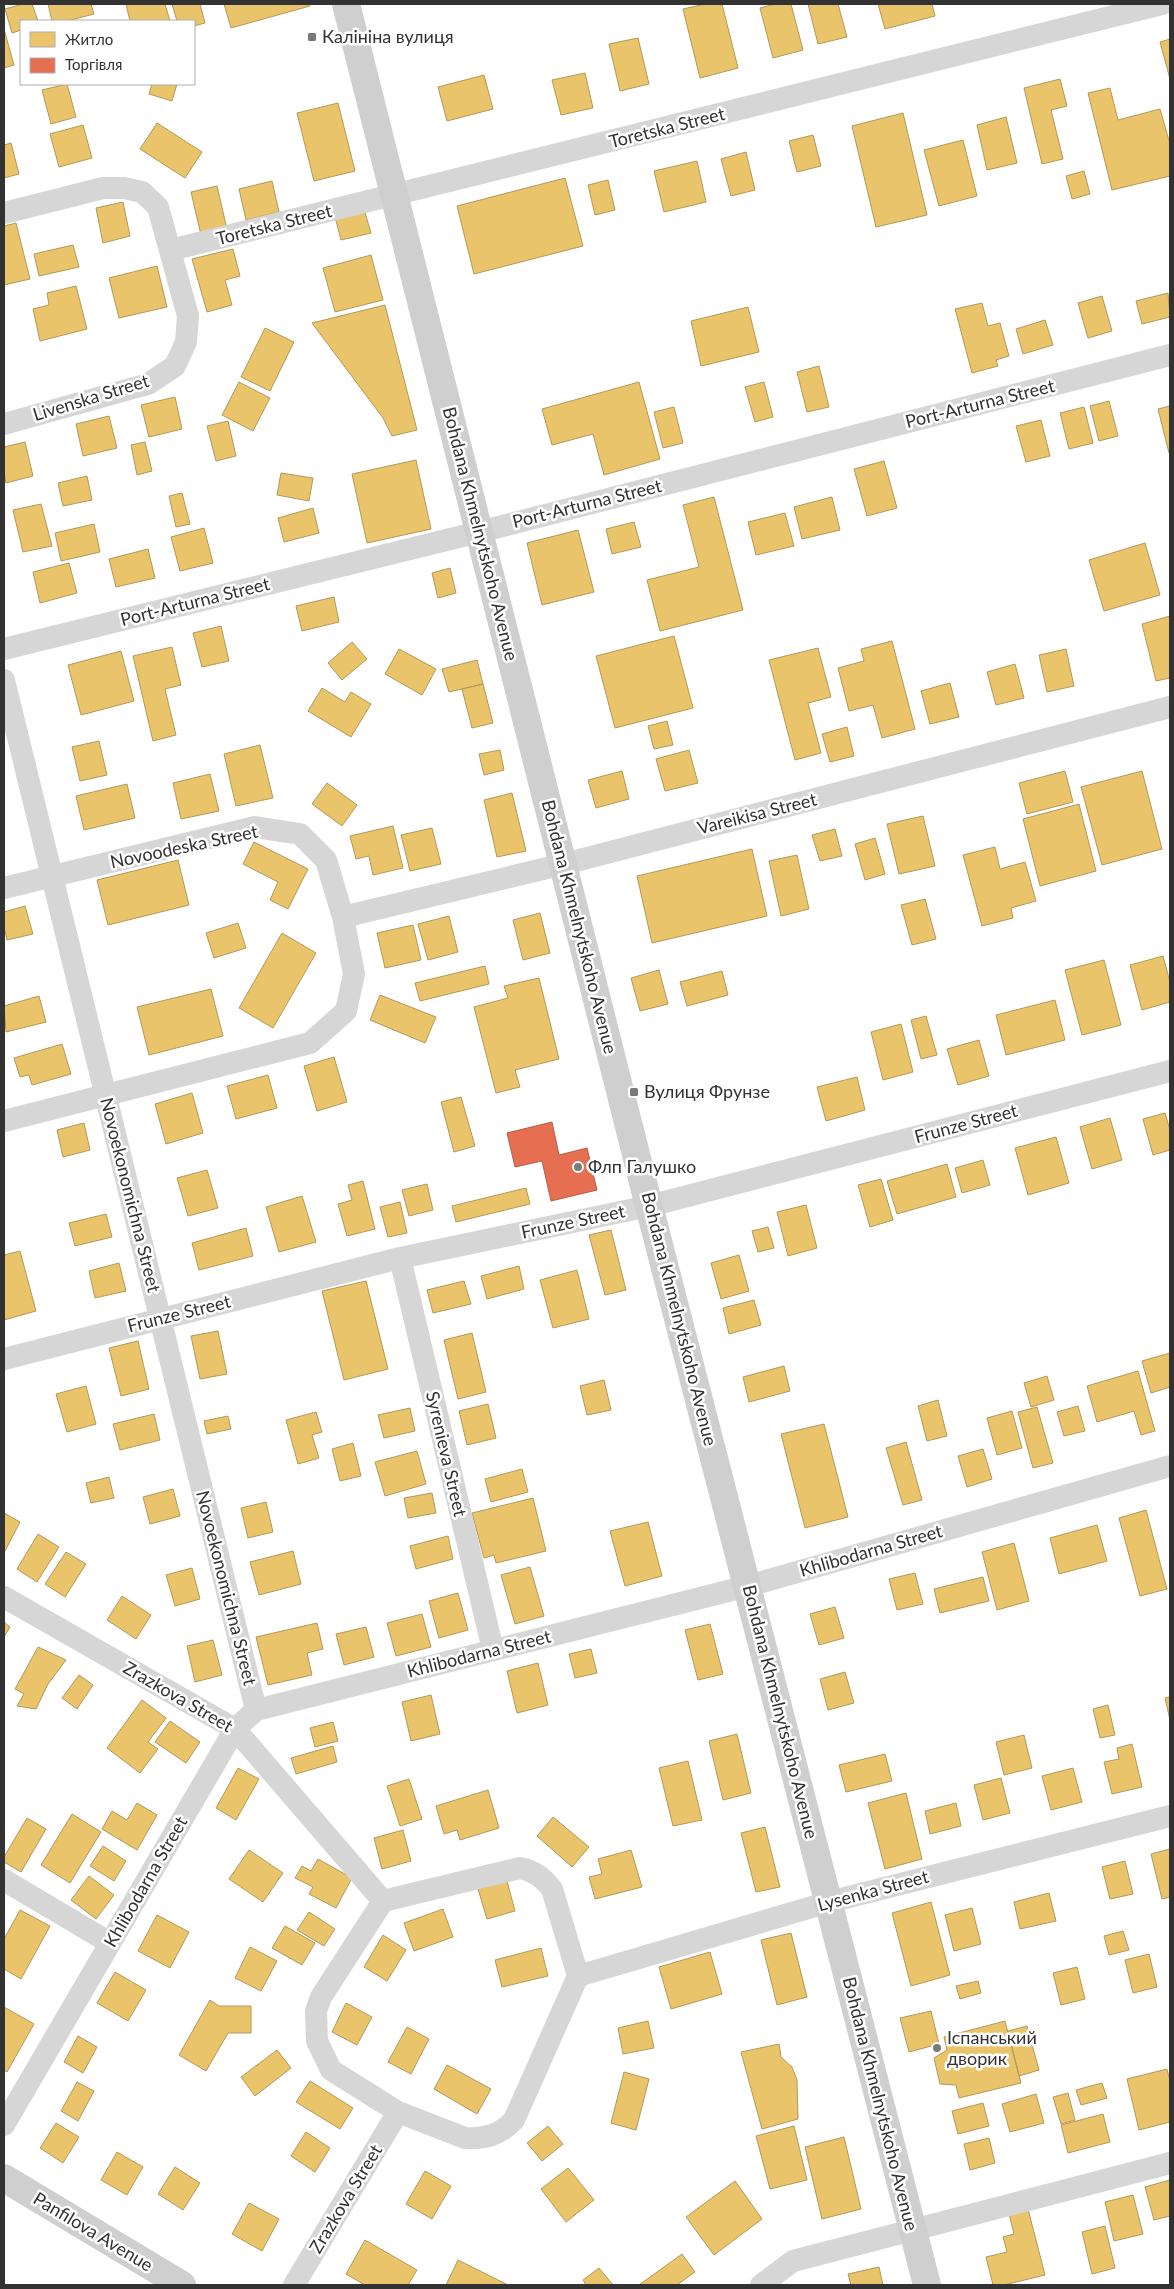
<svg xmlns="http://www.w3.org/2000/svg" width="1174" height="2289" viewBox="0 0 1174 2289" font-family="Lato,sans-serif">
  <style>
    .homes { fill: #e9c46a; stroke: #b29859 }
    .shops { fill: #e76f51; stroke: #b15d48 }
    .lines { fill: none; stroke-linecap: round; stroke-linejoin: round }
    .minor { stroke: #d6d6d6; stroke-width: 22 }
    .secondary { stroke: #cfcfcf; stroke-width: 28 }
    .poi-dot { fill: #7a7a7a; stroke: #fff; stroke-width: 2 }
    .labels { text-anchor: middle; stroke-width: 5; stroke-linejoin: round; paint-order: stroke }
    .poi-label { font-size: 18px; fill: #323232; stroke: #fff; text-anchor: start }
    .street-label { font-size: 18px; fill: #323232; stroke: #fff }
  </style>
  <rect width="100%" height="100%" fill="#fff"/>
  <path class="homes" d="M23 4H32L38 21H21V30L12 33 5 9Z
    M48 4H91L94 14 67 21H52Z
    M126 4H165L170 21H130Z
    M172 4H200L205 23 194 26V21H177Z
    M224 4H309L310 6 231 28Z
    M705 4H722L738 68 700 78 683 9Z
    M775 4H791L803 50 773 58 760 8Z
    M808 4H838L847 37 818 44Z
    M878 4H932L935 16 885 29Z
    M4 29 14 65 4 68Z
    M638 38 649 84 620 91 609 44Z
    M1170 39V79L1160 42Z
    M585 73 593 108 561 115 552 80Z
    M484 75 493 109 447 121 438 87Z
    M1060 79 1067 106 1051 110 1063 159 1042 164 1024 88Z
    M67 84 76 117 51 124 42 90Z
    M152 84H177L172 101 149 94Z
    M1110 88 1118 120 1160 109 1170 144V176L1112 190 1088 93Z
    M338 103 355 171 314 181 297 113Z
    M903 113 927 215 876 227 852 126Z
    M1006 117 1017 163 987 170 977 125Z
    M157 123 202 152 185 178 140 149Z
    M83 125 92 158 59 167 50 134Z
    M813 135 821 166 797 172 789 141Z
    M963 140 977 196 939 206 924 150Z
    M11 143 19 174 4 178V145Z
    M746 152 755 190 731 196 721 159Z
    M697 161 706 202 664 212 654 171Z
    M1084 171 1090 194 1072 199 1066 176Z
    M565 178 583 246 474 274 457 206Z
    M608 180 615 210 595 215 588 185Z
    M272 181 279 212 246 220 239 189Z
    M217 186 227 229 201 235 191 192Z
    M123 202 130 236 103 243 96 208Z
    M364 209 371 233 341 240 335 217Z
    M16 223 30 279 4 285V226Z
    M73 245 79 267 39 276 34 254Z
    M233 249 240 276 225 280 232 305 207 312 192 259Z
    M371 255 383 300 335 312 323 268Z
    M157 266 167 307 119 318 109 278Z
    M76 286 87 329 40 341 33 309 49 305 47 293Z
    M1168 293 1170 317 1142 324 1136 301Z
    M1102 296 1112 331 1088 338 1078 303Z
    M982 303 988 326 1000 323 1009 356 996 360 998 366 972 373 955 309Z
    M385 305 417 430 392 436 383 418 312 323Z
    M748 307 759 352 701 366 691 321Z
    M1045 320 1053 345 1023 354 1016 329Z
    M265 328 294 342 270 391 241 377Z
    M819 366 829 407 807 412 797 372Z
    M239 382 270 398 253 431 222 415Z
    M639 382 660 459 604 475 593 434 552 445 542 409Z
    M764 382 773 417 755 422 745 387Z
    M175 397 182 429 149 437 141 405Z
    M1109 401 1118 436 1099 441 1090 406Z
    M1170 406V453H1169L1158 409Z
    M674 407 683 443 663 448 654 412Z
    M1084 407 1093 443 1069 449 1060 413Z
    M109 416 117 448 83 456 76 424Z
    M1041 420 1050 456 1026 462 1016 426Z
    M228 421 236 456 216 461 207 426Z
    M25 442 33 476 6 483 4 472V447Z
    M145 442 152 471 137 475 131 445Z
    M416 460 431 529 367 543 352 474Z
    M884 461 897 508 867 516 854 469Z
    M281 473 313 478 309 501 277 495Z
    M87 476 92 500 63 506 58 483Z
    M182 493 190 524 176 527 169 496Z
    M714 497 743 610 660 631 647 580 699 567 683 505Z
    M832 497 840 530 802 539 794 507Z
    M41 504 52 546 23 552 13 510Z
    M313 508 319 533 284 542 278 518Z
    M785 513 794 546 756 555 748 522Z
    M634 522 641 547 612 554 606 529Z
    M94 524 100 552 61 561 55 533Z
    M204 528 213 563 180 571 171 537Z
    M578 530 594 592 542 605 527 543Z
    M1145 543 1160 595 1104 611 1089 560Z
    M148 549 155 578 116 587 109 559Z
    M69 563 77 593 40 603 33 572Z
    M450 568 456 593 438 598 432 573Z
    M334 597 339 622 302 631 296 606Z
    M1170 616V678L1156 681 1142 624Z
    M221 626 229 661 202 667 193 633Z
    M674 636 693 708 615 728 596 656Z
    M892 641 915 729 882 738 873 705 849 711 838 668 864 661 861 649Z
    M352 642 367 659 342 680 328 663Z
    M172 647 181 685 165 689 176 735 153 741 133 656Z
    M818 648 831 697 808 703 821 753 795 760 769 660Z
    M399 649 436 669 422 695 385 674Z
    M1066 649 1074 686 1047 692 1039 655Z
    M121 651 134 701 81 715 68 665Z
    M477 660 483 684 449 692 442 669Z
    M1015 664 1024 698 996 705 987 672Z
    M950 683 959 717 930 724 921 691Z
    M483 684 493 723 472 728 462 689Z
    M322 688 345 702 351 692 371 704 351 737 308 711Z
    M667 721 673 745 654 749 648 726Z
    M847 727 854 756 830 762 822 734Z
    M99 741 107 775 80 781 72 747Z
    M260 745 273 798 236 806 224 754Z
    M500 750 504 770 484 775 479 754Z
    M689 750 698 783 665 791 656 759Z
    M622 771 629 799 596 808 588 780Z
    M1065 771 1073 802 1027 814 1019 783Z
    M1142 771 1162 849 1102 865 1081 787Z
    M210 774 219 811 181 819 173 783Z
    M327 783 357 805 342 826 312 804Z
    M127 784 135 818 84 830 76 796Z
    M512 793 526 851 497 857 484 800Z
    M1079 804 1096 871 1040 886 1023 819Z
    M923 816 935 866 899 874 887 824Z
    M393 826 403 868 373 875 369 856 356 859 350 836Z
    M432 828 441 864 410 871 401 835Z
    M835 829 842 856 820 861 812 835Z
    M875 838 885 874 865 880 855 844Z
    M254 842 308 869 288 909 270 900 278 882 243 864Z
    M995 847 1000 869 1025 862 1036 901 1011 908 1013 918 982 926 963 855Z
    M752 849 767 916 652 943 637 876Z
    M797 855 809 909 781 916 769 861Z
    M178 860 189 905 108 925 97 880Z
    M925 899 936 939 912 945 901 905Z
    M25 906 33 934 7 940 4 927V912Z
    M540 913 550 953 523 960 513 920Z
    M449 916 458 952 428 960 418 924Z
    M238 923 246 948 214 958 206 933Z
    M413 925 421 960 385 968 377 933Z
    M282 933 316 953 273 1028 239 1008Z
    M1163 956 1170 982V1002L1142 1010 1130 965Z
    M1104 960 1121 1025 1082 1035 1065 970Z
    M485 966 489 984 420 1001 415 983Z
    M659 970 668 1004 640 1011 631 978Z
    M722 971 728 995 687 1006 680 982Z
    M539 978 559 1059 515 1070 520 1087 496 1093 474 1007 508 998 504 986Z
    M211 989 223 1036 149 1055 137 1007Z
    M380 995 436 1017 425 1043 370 1020Z
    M39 996 46 1022 6 1032 4 1006Z
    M1055 1000 1065 1040 1006 1055 996 1015Z
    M926 1016 937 1055 921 1059 911 1020Z
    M901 1024 913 1072 883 1080 871 1032Z
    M979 1040 989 1076 958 1085 947 1049Z
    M62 1044 71 1074 32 1085 29 1075 20 1077 14 1058Z
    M334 1057 347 1102 317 1111 304 1066Z
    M268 1075 277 1108 236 1119 227 1086Z
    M857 1077 865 1110 826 1121 817 1087Z
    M192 1093 203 1133 166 1144 155 1104Z
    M461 1097 475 1146 454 1152 441 1102Z
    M1165 1113 1170 1130V1150L1153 1155 1143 1119Z
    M1110 1118 1122 1160 1092 1169 1080 1127Z
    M84 1123 90 1150 63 1157 57 1130Z
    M1056 1137 1069 1183 1028 1195 1015 1148Z
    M983 1160 990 1185 962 1193 955 1168Z
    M947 1164 956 1197 897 1214 887 1181Z
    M207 1170 218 1208 188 1216 177 1178Z
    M881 1179 893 1220 870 1227 858 1185Z
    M363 1181 375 1229 347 1236 338 1204 352 1200 348 1185Z
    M427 1184 433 1210 409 1216 402 1190Z
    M526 1188 530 1204 456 1222 452 1206Z
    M302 1196 316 1242 279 1252 266 1207Z
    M400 1202 407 1233 388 1237 380 1207Z
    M806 1205 817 1248 788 1256 777 1212Z
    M106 1214 112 1237 75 1246 69 1223Z
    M768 1227 774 1248 758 1252 752 1231Z
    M246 1228 253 1256 199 1270 192 1243Z
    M611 1230 626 1290 605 1295 589 1235Z
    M20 1251 36 1311 4 1320V1255Z
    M739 1255 749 1291 721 1299 711 1263Z
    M119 1263 126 1291 95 1298 89 1271Z
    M519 1266 524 1289 487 1299 481 1276Z
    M577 1270 589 1319 553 1328 540 1280Z
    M366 1281 388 1369 344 1380 322 1291Z
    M464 1281 471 1304 433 1313 427 1290Z
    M754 1300 761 1325 729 1334 723 1308Z
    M218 1331 227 1374 200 1379 191 1336Z
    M472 1333 486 1392 458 1399 444 1340Z
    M138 1341 149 1389 121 1396 109 1348Z
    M1170 1353V1387L1151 1393 1142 1361Z
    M784 1366 790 1391 749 1402 743 1377Z
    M1138 1371 1155 1431 1141 1435 1134 1411 1097 1422 1087 1386Z
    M1047 1376 1054 1400 1031 1407 1024 1383Z
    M604 1380 611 1410 587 1415 580 1386Z
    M86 1386 96 1424 67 1432 56 1394Z
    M938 1400 947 1436 927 1441 918 1406Z
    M488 1404 496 1438 467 1445 459 1411Z
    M1078 1406 1085 1431 1064 1436 1057 1412Z
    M1037 1407 1053 1463 1033 1468 1018 1412Z
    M410 1408 415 1431 384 1438 378 1415Z
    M1012 1411 1022 1448 997 1455 987 1418Z
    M316 1412 322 1432 312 1435 319 1458 298 1464 286 1420Z
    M154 1414 160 1440 120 1450 113 1424Z
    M228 1416 231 1429 207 1434 204 1421Z
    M824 1424 848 1517 805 1528 781 1434Z
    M906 1442 922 1500 903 1505 886 1448Z
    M353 1443 361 1476 340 1481 332 1449Z
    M983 1449 992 1479 967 1487 958 1456Z
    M417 1451 426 1484 385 1496 375 1462Z
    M522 1469 528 1492 491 1502 485 1479Z
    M109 1477 114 1498 91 1503 86 1483Z
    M173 1489 180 1516 150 1524 143 1497Z
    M432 1493 436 1513 408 1518 404 1498Z
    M533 1498 546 1551 496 1563 494 1555 484 1558 472 1513Z
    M266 1502 273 1532 248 1538 241 1508Z
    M1146 1510 1167 1589 1140 1596 1119 1518Z
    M4 1513 20 1522 4 1553Z
    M648 1522 662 1576 625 1586 610 1531Z
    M1097 1525 1107 1561 1059 1574 1050 1538Z
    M38 1534 59 1547 37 1582 17 1569Z
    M448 1536 453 1559 416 1569 410 1546Z
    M1014 1543 1029 1601 997 1610 982 1552Z
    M293 1551 301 1584 259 1595 250 1562Z
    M66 1552 86 1564 65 1597 45 1584Z
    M530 1567 544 1616 515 1624 501 1575Z
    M192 1568 200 1599 175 1606 166 1575Z
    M915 1573 923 1604 897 1610 889 1579Z
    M983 1577 989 1601 940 1613 934 1589Z
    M458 1593 468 1630 439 1638 429 1601Z
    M122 1596 151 1615 136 1639 107 1620Z
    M835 1607 844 1638 819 1645 810 1614Z
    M422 1614 431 1647 396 1656 387 1623Z
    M4 1622 10 1627 4 1637Z
    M317 1623 323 1649 307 1653 312 1675 268 1685 256 1637Z
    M710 1624 723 1674 698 1680 685 1630Z
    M366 1627 374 1657 344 1665 336 1634Z
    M213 1640 222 1675 195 1682 187 1646Z
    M38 1647 66 1660 48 1684 36 1709 17 1706 24 1694 15 1689Z
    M591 1649 597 1673 575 1678 569 1654Z
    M538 1663 548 1705 517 1713 507 1671Z
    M845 1672 854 1703 828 1710 820 1679Z
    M79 1675 93 1685 77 1709 62 1698Z
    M431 1695 440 1734 411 1741 402 1702Z
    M1170 1697V1720L1165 1698Z
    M142 1700 166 1718 148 1742 158 1749 140 1773 107 1748Z
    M1108 1705 1115 1735 1100 1738 1093 1709Z
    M170 1721 200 1742 186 1763 155 1742Z
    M333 1722 338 1741 315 1747 310 1728Z
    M737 1734 751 1793 723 1800 709 1741Z
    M1024 1735 1032 1768 1004 1775 996 1742Z
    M1132 1744 1142 1787 1112 1794 1104 1762 1119 1759 1117 1748Z
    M333 1746 337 1762 296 1774 291 1758Z
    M885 1754 892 1781 846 1792 839 1765Z
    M688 1761 702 1820 673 1826 659 1768Z
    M238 1768 259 1779 236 1820 216 1808Z
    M1073 1768 1082 1802 1051 1810 1042 1776Z
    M1001 1778 1010 1813 983 1820 974 1785Z
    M409 1779 422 1819 400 1826 387 1786Z
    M488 1790 499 1828 460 1840 457 1830 444 1834 436 1806Z
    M906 1793 922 1859 885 1869 868 1803Z
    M137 1803 157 1815 137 1850 102 1829 112 1811 127 1820Z
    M956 1803 961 1826 930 1834 925 1811Z
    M72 1814 101 1832 70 1883 41 1865Z
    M553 1817 589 1847 572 1867 537 1836Z
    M27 1818 46 1829 21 1872 4 1862V1857Z
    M765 1827 780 1887 756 1892 741 1833Z
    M403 1830 411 1861 382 1869 374 1838Z
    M103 1846 126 1861 114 1881 90 1866Z
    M1170 1849V1897L1162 1899 1151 1854Z
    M249 1850 283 1873 263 1902 229 1879Z
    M631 1850 642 1887 595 1899 589 1877 602 1874 598 1859Z
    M318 1859 352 1878 336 1908 309 1894 313 1887 295 1878 302 1866 311 1871Z
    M1125 1861 1133 1894 1110 1899 1102 1867Z
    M89 1876 114 1895 96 1919 71 1900Z
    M507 1881 515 1911 487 1919 478 1889Z
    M1049 1893 1056 1921 1020 1929 1014 1902Z
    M931 1902 950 1975 911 1986 892 1913Z
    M972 1908 981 1944 954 1951 945 1915Z
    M443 1909 453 1937 414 1951 404 1923Z
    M20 1910 50 1926 21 1979 4 1969V1939Z
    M309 1912 335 1929 324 1946 297 1930Z
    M157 1915 189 1932 170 1968 138 1951Z
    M285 1926 315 1943 302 1965 272 1948Z
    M1123 1931 1129 1950 1109 1955 1104 1936Z
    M791 1933 807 1997 777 2005 761 1940Z
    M383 1935 406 1950 387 1981 364 1967Z
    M250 1947 277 1961 261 1991 235 1978Z
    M541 1948 548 1976 502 1987 495 1960Z
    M710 1952 722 1994 671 2009 659 1967Z
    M1149 1954 1157 1987 1133 1993 1125 1960Z
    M1077 1967 1085 1999 1061 2005 1053 1973Z
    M115 1972 146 1990 128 2021 97 2003Z
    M978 1981 981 1993 960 1999 956 1986Z
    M210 2000 219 2006H251V2033H228L206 2071 179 2055Z
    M346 2003 372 2017 357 2045 332 2032Z
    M4 2007 34 2024 7 2072 4 2070Z
    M931 2011 939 2044 909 2052 900 2018Z
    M648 2021 654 2048 623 2054 618 2028Z
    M1005 2021 1021 2083 959 2098 956 2085 940 2084 934 2058 947 2050 944 2037Z
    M1027 2026 1039 2070 1019 2076 1008 2031Z
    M407 2027 429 2039 411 2074 388 2062Z
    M78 2036 97 2047 83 2073 64 2062Z
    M779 2044 781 2057 792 2067 797 2080 798 2119 762 2129 741 2052Z
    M277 2050 291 2068 255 2096 241 2077Z
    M447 2065 491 2089 477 2114 434 2089Z
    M1167 2069 1170 2081V2122L1139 2130 1127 2079Z
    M624 2072 649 2079 636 2130 611 2123Z
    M310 2081 353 2108 340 2129 296 2102Z
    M77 2082 94 2091 78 2121 61 2111Z
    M1102 2083 1107 2098 1081 2105 1076 2090Z
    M1068 2093 1075 2120 1061 2124 1053 2097Z
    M1036 2094 1044 2123 1010 2132 1002 2104Z
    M983 2103 989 2126 958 2134 952 2111Z
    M1103 2114 1110 2142 1068 2153 1061 2125Z
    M56 2123 79 2137 63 2163 40 2148Z
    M548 2126 563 2144 542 2161 527 2143Z
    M794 2126 807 2180 770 2189 756 2136Z
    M306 2132 330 2148 315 2172 291 2156Z
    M844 2137 861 2209 822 2219 805 2147Z
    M989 2138 995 2163 970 2170 964 2144Z
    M117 2152 143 2167 127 2195 101 2180Z
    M175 2167 200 2183 183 2210 158 2194Z
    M568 2168 594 2200 566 2222 541 2189Z
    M425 2171 451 2186 432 2219 406 2204Z
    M1170 2180V2216L1154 2220 1145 2187Z
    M735 2181 762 2219 714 2255 686 2217Z
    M1133 2195 1143 2234 1114 2241 1105 2202Z
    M249 2203 279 2219 262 2251 232 2234Z
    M1028 2209 1045 2275 1004 2285H993L986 2257 1007 2252 1003 2237 1014 2234 1009 2214Z
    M1105 2226 1115 2268 1092 2274 1082 2232Z
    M365 2240 417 2270 408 2285H365L346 2274Z
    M682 2254 695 2272 677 2285H639Z
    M458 2260 508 2285H446Z
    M879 2267 883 2285H851L848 2274Z
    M599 2268 613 2285H586L583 2280Z"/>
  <path class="shops" d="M552 1122 559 1155 587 1148 597 1190 551 1201 542 1161 515 1167 507 1133Z"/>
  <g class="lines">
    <path class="minor" d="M4 213 103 188H124L142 192 158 207 188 316 186 342 175 366 148 384 4 424
      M171 250 1162 4
      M4 649 479 532 1170 355
      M4 680 256 1710
      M4 888 255 827 300 834 326 860 343 917 354 974 346 1011 310 1043 4 1121
      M343 917 564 864 1170 707
      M400 1258 493 1650
      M4 1359 400 1258 649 1206 1170 1071
      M4 1597 235 1729 383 1901
      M520 1868C535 1871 543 1878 552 1889L578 1976 514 2120C500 2135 485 2139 465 2138L398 2112 331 2070 317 2041 316 2011 321 1997 383 1901Z
      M4 1880 110 1943
      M578 1976 829 1902 1170 1816
      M4 2125 235 1729 256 1710 748 1586 1170 1466
      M294 2285 398 2112
      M761 2285 793 2261 1170 2163"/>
    <path class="secondary" d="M346 4 649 1206 927 2285
      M4 2178 182 2285"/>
  </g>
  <g class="poi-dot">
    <rect x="307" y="32" width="10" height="10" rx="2.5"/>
    <rect x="629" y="1087" width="10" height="10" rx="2.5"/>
    <circle cx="578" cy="1167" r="5"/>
    <circle cx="937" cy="2048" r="5"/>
  </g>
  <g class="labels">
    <g class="poi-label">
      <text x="322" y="43">Калініна вулиця</text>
      <text x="644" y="1098">Вулиця Фрунзе</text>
      <text x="588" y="1173">Флп Галушко</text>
      <text x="947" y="2044">Іспанський<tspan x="947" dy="21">дворик</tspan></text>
    </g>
    <g class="street-label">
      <text transform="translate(667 128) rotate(-14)" y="6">Toretska Street</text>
      <text transform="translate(274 225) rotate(-14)" y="6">Toretska Street</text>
      <text transform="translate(91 398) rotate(-17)" y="6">Livenska Street</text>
      <text transform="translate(980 404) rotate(-14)" y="6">Port-Arturna Street</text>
      <text transform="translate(587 504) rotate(-14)" y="6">Port-Arturna Street</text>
      <text transform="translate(480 534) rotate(76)" y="6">Bohdana Khmelnytskoho Avenue</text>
      <text transform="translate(195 602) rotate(-14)" y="6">Port-Arturna Street</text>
      <text transform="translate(757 814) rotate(-14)" y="6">Vareikisa Street</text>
      <text transform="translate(184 847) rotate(-12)" y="6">Novoodeska Street</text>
      <text transform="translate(579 927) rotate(76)" y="6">Bohdana Khmelnytskoho Avenue</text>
      <text transform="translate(966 1124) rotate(-15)" y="6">Frunze Street</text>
      <text transform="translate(130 1195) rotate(76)" y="6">Novoekonomichna Street</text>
      <text transform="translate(573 1222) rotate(-12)" y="6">Frunze Street</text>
      <text transform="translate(179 1314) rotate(-14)" y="6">Frunze Street</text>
      <text transform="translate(679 1319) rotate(76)" y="6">Bohdana Khmelnytskoho Avenue</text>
      <text transform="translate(446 1454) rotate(77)" y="6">Syrenieva Street</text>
      <text transform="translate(871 1551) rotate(-16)" y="6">Khlibodarna Street</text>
      <text transform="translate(226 1588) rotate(76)" y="6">Novoekonomichna Street</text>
      <text transform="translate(479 1654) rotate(-14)" y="6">Khlibodarna Street</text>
      <text transform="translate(178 1697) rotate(30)" y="6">Zrazkova Street</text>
      <text transform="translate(780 1712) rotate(76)" y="6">Bohdana Khmelnytskoho Avenue</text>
      <text transform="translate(146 1882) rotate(-60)" y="6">Khlibodarna Street</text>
      <text transform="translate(873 1891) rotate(-15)" y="6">Lysenka Street</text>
      <text transform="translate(880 2104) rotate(76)" y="6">Bohdana Khmelnytskoho Avenue</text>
      <text transform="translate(346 2199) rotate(-59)" y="6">Zrazkova Street</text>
      <text transform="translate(93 2232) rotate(31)" y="6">Panfilova Avenue</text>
    </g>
  </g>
  <rect width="1174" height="2289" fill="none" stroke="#323232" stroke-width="10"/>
  <rect x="20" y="20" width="175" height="65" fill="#ffffff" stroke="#adadad"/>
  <rect x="30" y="32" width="25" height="15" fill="#e9c46a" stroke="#adadad"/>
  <text x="65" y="45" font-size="15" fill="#323232">Житло</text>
  <rect x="30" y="58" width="25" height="15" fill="#e76f51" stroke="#adadad"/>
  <text x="65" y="70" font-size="15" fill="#323232">Торгівля</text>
</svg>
